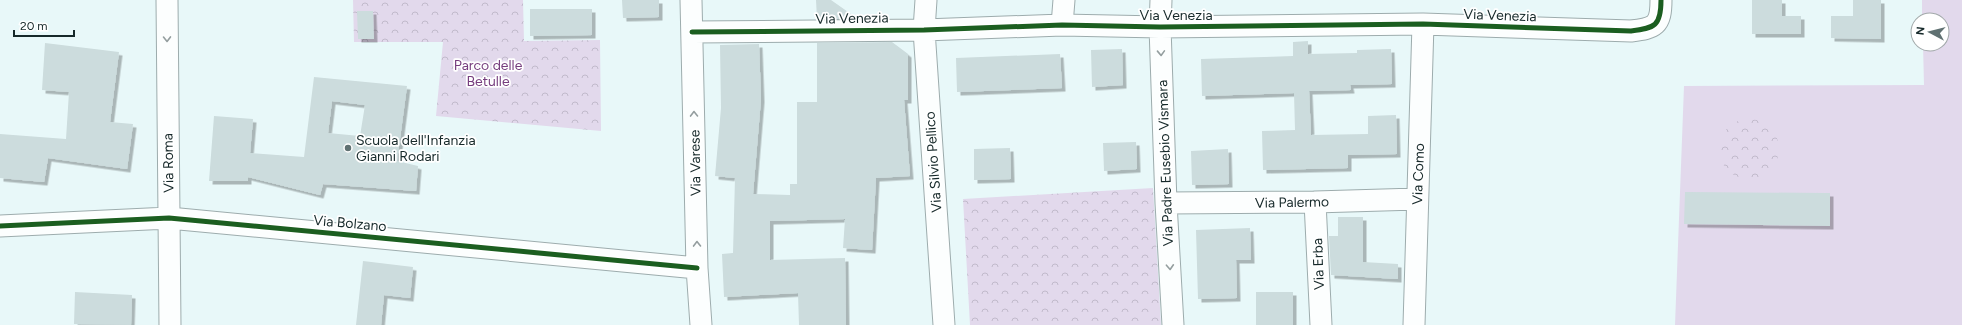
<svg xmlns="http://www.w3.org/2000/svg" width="1962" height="325" viewBox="0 0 1962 325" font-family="Figtree,sans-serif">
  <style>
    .grass { fill: #e2d9ec }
    .forest { fill: url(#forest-crowns) }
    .building { fill: #ccdcdd; fill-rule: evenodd; filter: url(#shadow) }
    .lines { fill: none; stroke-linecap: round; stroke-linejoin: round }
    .minor-casing { stroke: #9dacad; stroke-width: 23 }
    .minor { stroke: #fcfefe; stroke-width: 21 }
    .cycleway-casing { stroke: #fff; stroke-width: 8 }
    .cycleway { stroke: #1b5e20; stroke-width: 5 }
    .oneway { stroke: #949e9f }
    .poi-dot { fill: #607172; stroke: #fff; stroke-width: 1.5 }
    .labels { text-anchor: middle; stroke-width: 3.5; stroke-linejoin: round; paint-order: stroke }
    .street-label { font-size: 14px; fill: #16292a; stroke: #fff }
    .park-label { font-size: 14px; fill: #763d7e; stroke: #fff }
    .poi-label { font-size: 14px; fill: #16292a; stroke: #fff; text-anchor: start }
  </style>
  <defs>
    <pattern id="forest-crowns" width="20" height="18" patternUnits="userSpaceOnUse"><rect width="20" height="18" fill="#e2d9ec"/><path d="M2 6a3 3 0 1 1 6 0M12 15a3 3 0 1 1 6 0" fill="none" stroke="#c1bacb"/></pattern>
    <filter id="shadow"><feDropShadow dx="3.5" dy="3.5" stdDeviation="0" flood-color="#0004"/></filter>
  </defs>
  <rect width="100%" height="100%" fill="#e8f8f9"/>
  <path class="grass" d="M1922 0H1962V325H1675L1684 86 1924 85 1923 44H1942V20H1922Z"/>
  <path class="forest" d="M353 0H523L524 41 600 40 601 131 436 116 443 42H354Z
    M1719 149a30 30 0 1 1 60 0a30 30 0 1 1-60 0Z
    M1153 188 1161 325H970L963 199Z"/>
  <path class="building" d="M622 0H659V17L623 18Z
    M816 0H831L858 19H817Z
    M1752 0H1782V16H1801V34H1752Z
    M1853 0H1881V39L1831 38V16H1853Z
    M530 9H592V35L530 36Z
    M357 11H373L374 39H358Z
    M1308 41V54L1357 53V50L1391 49 1392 84 1350 85 1351 90 1309 91 1311 135 1368 134V116L1396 115 1397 154 1348 155V168L1263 170 1262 131 1295 130 1294 93 1202 96 1201 59 1293 56V42Z
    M892 42 908 54V100H904L910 176 876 178 872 250 843 248 845 219 770 221V260L845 258 846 325H799L798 293 724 297 722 254 733 253 735 178 715 176 721 108 720 45 759 44 761 99 753 194 790 195V184H797V102H817V43Z
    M45 43 119 52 110 122 133 124 127 169 48 158 44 182 0 178V134L66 139 69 92 42 90Z
    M1122 49 1123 85 1092 87 1091 50Z
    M1060 54 1062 88 957 92 956 58Z
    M314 77 407 86 397 161 418 166 416 191 323 184 320 195 248 177V181H209L214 116 253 119 250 153 304 157ZM332 101 365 105 360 136 328 133Z
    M1136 142 1137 169 1104 171 1103 143Z
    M1010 148 1011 179 974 180V149Z
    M1228 149 1229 184 1192 185 1191 151Z
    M1685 192 1830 193V226L1684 224Z
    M1338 217H1363V262L1398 264V279L1331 275 1329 236H1338Z
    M1250 228 1251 260H1236L1237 298 1198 299 1196 230Z
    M363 261 413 267 410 298 384 295 381 325H356Z
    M75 292 132 295 131 325 74 324Z
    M1256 292H1293V325H1256Z"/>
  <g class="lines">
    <g class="minor-casing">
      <path id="minor" d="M167 0 170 325
        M691 0 697 268 701 325
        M926 0 924 30 944 325
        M1161 0 1160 27 1166 203 1173 325
        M1062 25 1064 0
        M692 32 924 30 1062 25 1160 27 1423 24 1631 31C1655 28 1661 26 1661 0
        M1315 202 1321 325
        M1166 203 1315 202 1417 199
        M0 226 169 218 697 268
        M1414 325 1423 24"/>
    </g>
    <use href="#minor" class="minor"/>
    <g class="cycleway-casing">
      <path id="cycleway" d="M692 32 924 30 1062 25 1160 27 1423 24 1631 31C1655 28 1661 26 1661 0
        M0 226 169 218 697 268"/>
    </g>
    <use href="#cycleway" class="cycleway"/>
  </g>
  <defs><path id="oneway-chevron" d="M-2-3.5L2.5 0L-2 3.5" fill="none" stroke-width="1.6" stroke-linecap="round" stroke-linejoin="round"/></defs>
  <g class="oneway">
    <use href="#oneway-chevron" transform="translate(167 39) rotate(89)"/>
    <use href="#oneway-chevron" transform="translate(1161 53) rotate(88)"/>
    <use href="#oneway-chevron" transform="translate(694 114) rotate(-91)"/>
    <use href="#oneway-chevron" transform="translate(697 244) rotate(-91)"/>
    <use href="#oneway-chevron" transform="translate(1170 267) rotate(87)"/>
  </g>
  <circle class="poi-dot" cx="348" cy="148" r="4"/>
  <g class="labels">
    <g class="street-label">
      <text x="1176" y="20">Via Venezia</text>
      <text transform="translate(1500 15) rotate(2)" y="5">Via Venezia</text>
      <text transform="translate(852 18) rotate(-1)" y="5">Via Venezia</text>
      <text transform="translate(933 162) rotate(-94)" y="5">Via Silvio Pellico</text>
      <text transform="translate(168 163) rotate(-91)" y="5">Via Roma</text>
      <text transform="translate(695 163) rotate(-91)" y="5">Via Varese</text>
      <text transform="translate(1165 163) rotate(-92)" y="5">Via Padre Eusebio Vismara</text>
      <text transform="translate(1418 174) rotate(-88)" y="5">Via Como</text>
      <text transform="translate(1292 202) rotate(-1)" y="5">Via Palermo</text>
      <text transform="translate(350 223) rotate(5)" y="5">Via Bolzano</text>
      <text transform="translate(1318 264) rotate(-92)" y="5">Via Erba</text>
    </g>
    <g class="park-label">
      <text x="488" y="70">Parco delle<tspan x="488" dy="16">Betulle</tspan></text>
    </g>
    <g class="poi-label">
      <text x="356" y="145">Scuola dell'Infanzia<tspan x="356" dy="16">Gianni Rodari</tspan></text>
    </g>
  </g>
  <g transform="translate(1930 32) rotate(277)"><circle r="19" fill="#ffffff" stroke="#a2a9aa"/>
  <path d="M0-3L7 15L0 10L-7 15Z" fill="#607172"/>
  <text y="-6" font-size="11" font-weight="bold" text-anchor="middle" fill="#16292a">N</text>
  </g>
  <path d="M14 30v6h60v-6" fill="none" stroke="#16292a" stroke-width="2"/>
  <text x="20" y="30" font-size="12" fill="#16292a" stroke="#ffffff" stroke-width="3" paint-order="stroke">20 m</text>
</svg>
